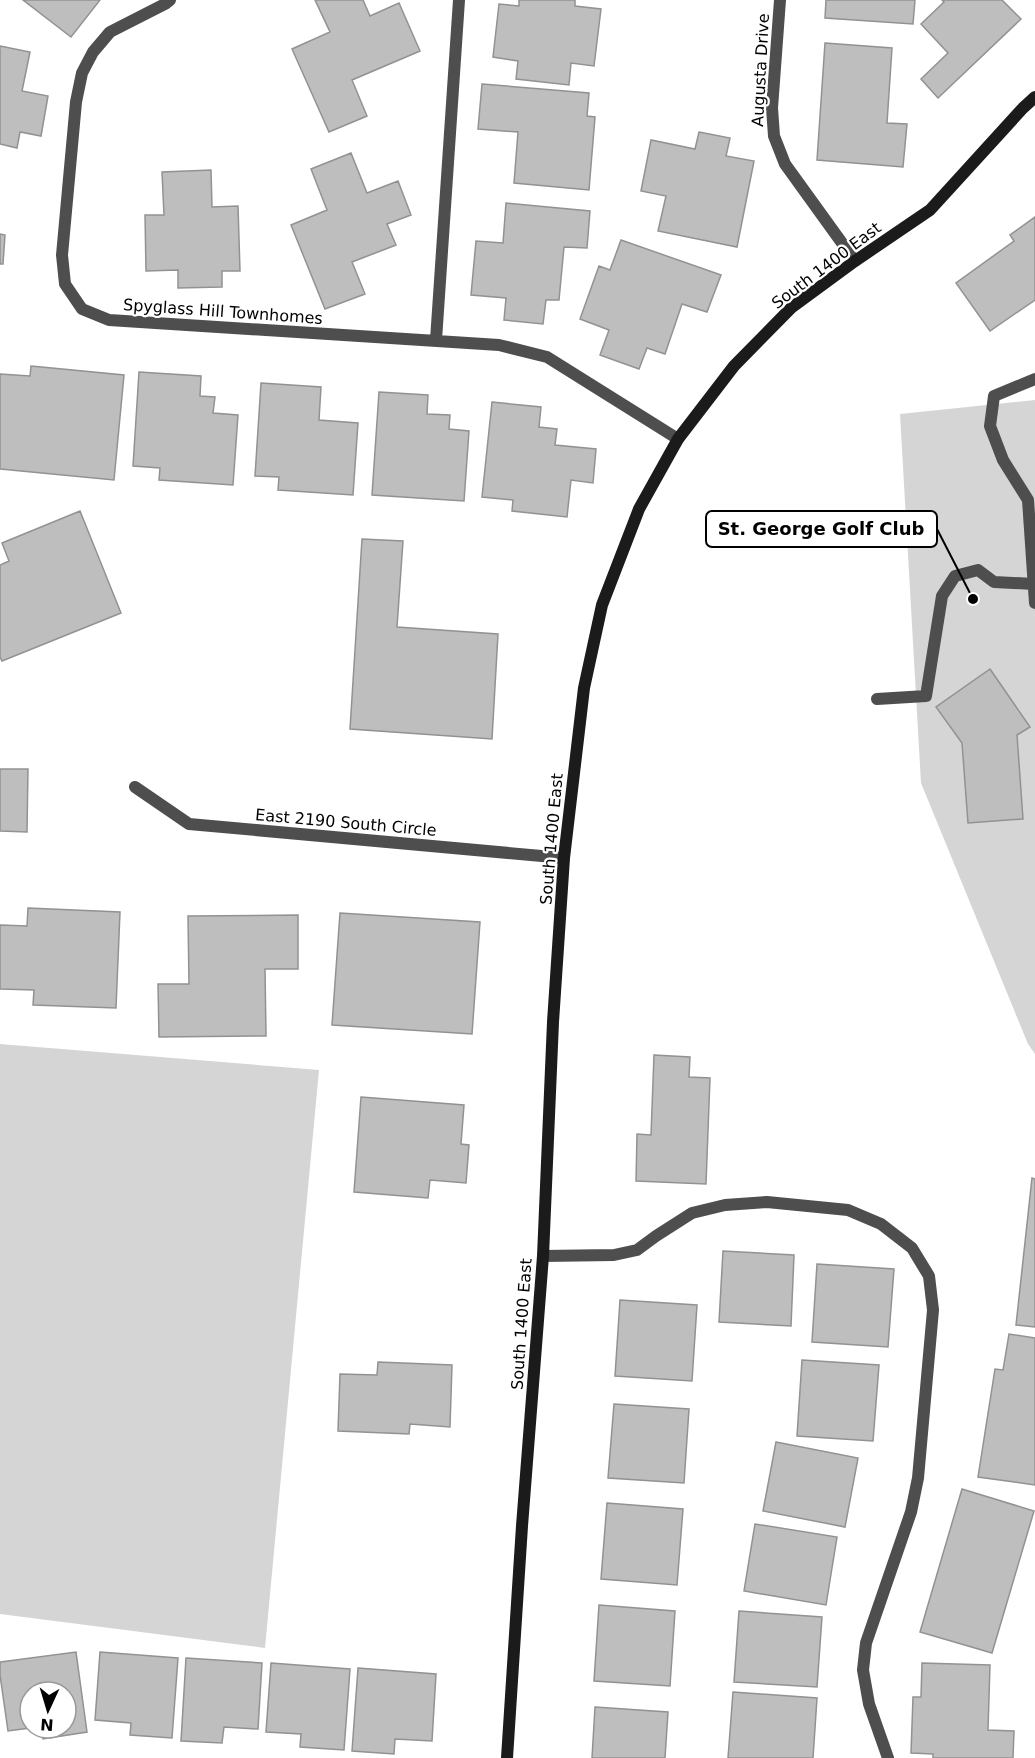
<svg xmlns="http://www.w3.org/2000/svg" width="1035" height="1758" viewBox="0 0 1035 1758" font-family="'DejaVu Sans',sans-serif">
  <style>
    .green { fill: #d5d5d5 }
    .building { fill: #bebebe; stroke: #929292; stroke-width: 1.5 }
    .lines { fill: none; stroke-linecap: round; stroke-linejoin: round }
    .lane { stroke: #4e4e4e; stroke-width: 12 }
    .street { stroke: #4e4e4e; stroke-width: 12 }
    .secondary { stroke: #1b1b1b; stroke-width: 12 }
    .labels { text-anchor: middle; stroke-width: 4.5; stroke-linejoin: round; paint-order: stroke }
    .street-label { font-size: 16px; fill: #000; stroke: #fff }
    .leader { fill: none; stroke: #000; stroke-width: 2 }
    .callout-dot { fill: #000; stroke: #fff; stroke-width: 2 }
    .callout { fill: #fff; stroke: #000; stroke-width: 2 }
    .callout-label { font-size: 18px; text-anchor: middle; font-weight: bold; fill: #000 }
  </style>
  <rect width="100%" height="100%" fill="#fff"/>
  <path class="green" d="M1035 400V1054L1028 1044 921 783 900 414Z
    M0 1044 319 1070 265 1648 0 1614Z"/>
  <path class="building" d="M23 0H100L71 37Z
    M315 0H363L370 16 399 3 420 51 352 80 367 116 329 132 292 49 330 32Z
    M519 0H575V6L601 9 594 66 571 63 569 85 516 79 518 61 493 57 499 4 519 6Z
    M826 0H915L913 24 825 18Z
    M942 0H1002L1021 19 938 98 921 79 948 53 921 24 944 2Z
    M825 43 892 48 887 123 907 124 903 167 817 160Z
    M0 46 30 52 22 91 48 96 41 136 20 132 17 148 0 144Z
    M482 84 589 93 587 116 595 117 589 190 514 183 518 132 478 129Z
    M699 132 730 138 726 156 754 161 737 247 658 231 666 196 641 191 651 140 695 149Z
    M351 153 367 193 398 181 411 215 387 224 396 245 352 262 365 294 325 309 291 225 327 210 311 169Z
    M211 170 212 207 238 206 240 271H222V287L178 288V270L146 271 145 215H164L162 172Z
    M506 203 590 211 587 248 564 247 559 300H546L543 324 504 320 506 298 471 295 476 241 503 243Z
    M1035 217V300L990 331 956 283 1014 241 1010 235Z
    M0 234 5 235 3 264H0Z
    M621 240 721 275 707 312 682 304 665 354 647 348 639 369 600 355 609 330 580 319 599 266 610 270Z
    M31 366 124 375 114 480 0 469V374L30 376Z
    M139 372 201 376 200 396 215 397 213 413 238 415 233 485 159 480 160 468 133 466Z
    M261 383 321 387 319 420 358 423 353 495 278 490 279 477 255 476Z
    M379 392 428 395 427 414 450 415 449 429 469 431 464 501 372 495Z
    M492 402 541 407 539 427 557 429 555 445 596 449 593 483 571 480 567 517 512 511 513 500 482 497Z
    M80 511 121 613 2 661 0 657V565L9 561 2 543Z
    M362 539 403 541 397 627 498 634 492 739 350 729Z
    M990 669 1030 727 1017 735 1023 819 968 823 962 743 936 707Z
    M0 769H28L27 832 0 831Z
    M28 908 120 912 116 1008 33 1005 34 990 0 989V925L27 926Z
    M340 913 480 922 472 1034 332 1025Z
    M298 915V969H265L266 1036 159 1037 158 984H189L188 916Z
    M654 1055 690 1057 689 1077 710 1078 706 1184 636 1181 637 1134 651 1135Z
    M361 1097 464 1105 461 1144 469 1145 466 1183 430 1180 428 1198 354 1192Z
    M1032 1178 1035 1179V1327L1016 1325Z
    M723 1251 794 1255 791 1326 719 1322Z
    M817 1264 894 1269 888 1347 812 1342Z
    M620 1300 697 1305 692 1381 615 1376Z
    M1009 1334 1035 1338V1485L978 1477 995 1369 1003 1370Z
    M802 1360 879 1365 873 1441 797 1436Z
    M378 1362 452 1365 450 1427 410 1424 409 1434 338 1431 340 1374 377 1375Z
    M614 1404 689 1409 684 1483 608 1478Z
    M776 1442 858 1458 845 1527 763 1511Z
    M962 1489 1034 1511 992 1653 920 1632Z
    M607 1503 683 1509 677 1585 601 1579Z
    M755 1524 837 1537 826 1605 744 1591Z
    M599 1605 675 1611 670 1686 594 1681Z
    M739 1611 822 1617 817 1687 734 1682Z
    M76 1652 87 1732 43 1739 42 1728H66V1692H30V1728L8 1731 0 1675V1662Z
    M100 1652 178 1658 172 1738 130 1735 131 1723 95 1720Z
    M186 1658 262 1663 258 1729 224 1727 222 1743 181 1741Z
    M271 1663 350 1669 344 1750 300 1747 301 1734 266 1732Z
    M922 1663 990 1665 988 1730 1014 1731 1013 1758H933V1754L911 1753 913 1697H921Z
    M358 1668 436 1674 432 1741 395 1739 394 1754 352 1751Z
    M733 1692 817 1698 813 1758H728Z
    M595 1707 668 1712 665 1758H592Z"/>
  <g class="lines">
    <path class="lane" d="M1035 379 994 396 990 426 1003 460 1028 500 1035 603
      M877 699 926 696 942 596 955 576 978 570 994 582 1034 584"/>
    <path class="street" d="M170 0 165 4 110 32 93 52 82 73 76 102 62 255 65 284 82 309 109 320 499 345 547 357 678 439
      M780 0 772 108 774 136 785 164 855 261
      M436 340 459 0
      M135 787 189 824 564 858
      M543 1256 614 1255 637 1250 656 1236 692 1213 725 1205 767 1202 848 1210 881 1224 912 1248 929 1276 933 1310 918 1478 911 1512 866 1643 863 1670 869 1704 888 1758"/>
    <path class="secondary" d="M507 1758 522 1526 543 1256 553 1022 564 858 584 688 602 605 639 509 678 439 734 366 791 308 855 261 930 210 1023 108 1035 97"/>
  </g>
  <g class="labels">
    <g class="street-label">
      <text transform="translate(760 70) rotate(-87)" y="6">Augusta Drive</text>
      <text transform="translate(826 265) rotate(-37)" y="6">South 1400 East</text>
      <text transform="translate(223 311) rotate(4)" y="6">Spyglass Hill Townhomes</text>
      <text transform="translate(346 822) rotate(5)" y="6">East 2190 South Circle</text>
      <text transform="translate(551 839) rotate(-85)" y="6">South 1400 East</text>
      <text transform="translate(521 1324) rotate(-86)" y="6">South 1400 East</text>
    </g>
  </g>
  <path class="leader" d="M973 599L937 529"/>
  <circle class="callout-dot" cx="973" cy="599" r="6"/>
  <rect class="callout" x="706" y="511" width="231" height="36" rx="6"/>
  <g class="callout-label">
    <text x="821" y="535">St. George Golf Club</text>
  </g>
  <g transform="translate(48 1710) rotate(184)"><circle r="28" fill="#ffffff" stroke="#999999" stroke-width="1.5"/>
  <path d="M0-4.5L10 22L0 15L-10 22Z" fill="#000000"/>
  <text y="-9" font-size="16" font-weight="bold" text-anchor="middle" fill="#000000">N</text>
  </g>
</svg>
